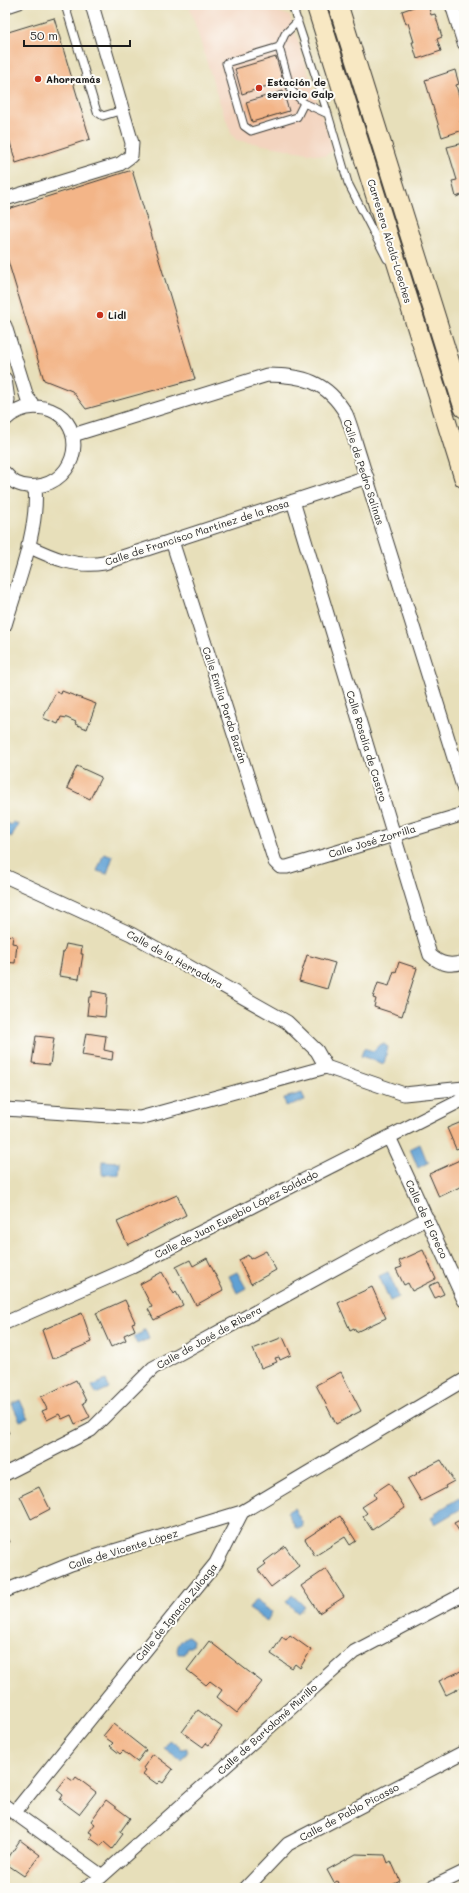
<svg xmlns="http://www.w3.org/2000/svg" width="469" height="1893" viewBox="0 0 469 1893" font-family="Mali,sans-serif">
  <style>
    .built { fill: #f3d4bf }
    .water { fill: #61a1d4; stroke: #3e5e78 }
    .building { fill: #f3b588 }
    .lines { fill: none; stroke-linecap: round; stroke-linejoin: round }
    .service-casing { stroke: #3a3934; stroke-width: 9 }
    .minor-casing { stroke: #3a3934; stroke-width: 15 }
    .secondary-casing { stroke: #3a3934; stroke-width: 21 }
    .service { stroke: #fff; stroke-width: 7 }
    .minor { stroke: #fff; stroke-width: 13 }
    .secondary { stroke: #f8e8c3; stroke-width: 19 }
    .poi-dot { fill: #c8321e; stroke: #fdfcf7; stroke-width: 1.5 }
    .labels { text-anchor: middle; stroke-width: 4; stroke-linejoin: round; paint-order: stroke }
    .poi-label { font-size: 10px; font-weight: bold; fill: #1c1c1c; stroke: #fdfcf7; text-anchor: start }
    .street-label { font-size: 10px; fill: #1c1c1c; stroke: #fdfcf7 }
  </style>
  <rect width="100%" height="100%" fill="#fdfcf7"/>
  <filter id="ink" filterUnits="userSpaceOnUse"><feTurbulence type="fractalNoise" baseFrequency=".025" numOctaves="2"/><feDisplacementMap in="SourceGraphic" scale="8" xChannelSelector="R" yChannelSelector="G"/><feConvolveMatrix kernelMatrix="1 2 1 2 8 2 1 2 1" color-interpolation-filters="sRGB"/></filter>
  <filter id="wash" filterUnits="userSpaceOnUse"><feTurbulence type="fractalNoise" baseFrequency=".012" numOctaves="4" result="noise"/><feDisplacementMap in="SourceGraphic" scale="16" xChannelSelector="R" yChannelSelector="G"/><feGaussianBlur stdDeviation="0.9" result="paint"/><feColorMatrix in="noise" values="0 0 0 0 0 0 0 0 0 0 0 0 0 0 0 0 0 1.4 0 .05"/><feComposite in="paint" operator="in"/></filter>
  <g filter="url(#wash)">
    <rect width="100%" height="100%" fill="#e7dfba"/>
    <path class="built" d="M189 5H260L290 16 333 150 325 156 236 140 231 133 218 98Z"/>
    <path class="water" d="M5 822 11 825 13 822 18 824 12 837 5 834Z
      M104 853 113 856 107 874 97 871Z
      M380 1044H384L388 1047 384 1064 361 1056 364 1048 373 1051Z
      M302 1093 305 1101 286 1106 284 1098Z
      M420 1144 426 1159 429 1162 418 1168 410 1149Z
      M102 1161 120 1162 119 1175 102 1174Z
      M237 1272 246 1288 237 1293 229 1276Z
      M388 1272 399 1297 390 1301 379 1276Z
      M145 1329 149 1339 137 1344 133 1337 143 1332 142 1330Z
      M106 1380 109 1388 96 1394 92 1386Z
      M20 1400 28 1418 20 1421 12 1404Z
      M459 1498 464 1507 435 1524 431 1518 434 1516 435 1513Z
      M294 1508 302 1522 303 1527 301 1528H296L287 1512Z
      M292 1595 304 1606 298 1613 286 1602Z
      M255 1600 272 1612 267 1621 249 1609Z
      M188 1636 193 1640 192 1646 187 1648 184 1654H178C175 1647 181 1639 188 1636Z
      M170 1740 182 1749 187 1748V1753L181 1760 164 1748Z"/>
    <g id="blocks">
      <path class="building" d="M419 5H428L431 15 435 14 442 37 437 39 441 51 417 59 412 42H414L408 23 406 24 402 11Z
        M54 18 90 139 16 163 5 125V33Z
        M276 57 283 81 242 94 235 69Z
        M455 70 459 84 456 85 464 115V120L460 121 463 130 442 137 425 80Z
        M283 91 289 111 252 122 246 102Z
        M464 143V194L456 197 452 181 457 180 447 147Z
        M132 170 195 379 86 409 72 391 44 380 5 251V210Z
        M62 691 96 704 87 729 75 724 76 722 67 718 61 717 58 724 43 718 56 692 61 694Z
        M77 766 101 777 90 799 67 788Z
        M5 935 13 936 12 943 17 944 15 963 5 962Z
        M66 944 82 947 81 954H83L79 979 59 976 63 952H64Z
        M307 955 335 963 327 989 299 981Z
        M399 962 417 968 402 1016 374 1007 376 999 373 998 378 983 389 986 394 971 396 972Z
        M92 991 107 994 105 1017 87 1015 89 997H92Z
        M86 1033 106 1036 104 1050 113 1052 112 1060 82 1055Z
        M36 1036 54 1038 50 1065 32 1063Z
        M464 1121V1146L456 1149 447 1128Z
        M464 1158V1185L439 1197 429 1174Z
        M177 1195 186 1215 128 1245 117 1222Z
        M423 1250 436 1279 412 1291 408 1283 404 1285 396 1269 402 1267 399 1261Z
        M266 1251 276 1270 251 1284 239 1260 248 1255 250 1259Z
        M207 1258 223 1290 196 1305 176 1267 190 1260 193 1266Z
        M162 1272 174 1294 176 1292 183 1305 154 1320 148 1309 152 1307 140 1284Z
        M438 1282 444 1294 435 1298 429 1286Z
        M372 1287 386 1318 356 1332 354 1328 350 1330 338 1303Z
        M125 1300 135 1322 132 1323 135 1330 124 1335 126 1340 111 1347 96 1313Z
        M82 1313 92 1342 52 1359 42 1330Z
        M283 1337 291 1355 280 1360 279 1357 275 1358 277 1362 261 1368 253 1349Z
        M341 1372 361 1411 336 1424 316 1385Z
        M76 1380 86 1401 83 1403 90 1417 75 1424 71 1415 62 1419 59 1414 47 1420 42 1411 47 1409 41 1397Z
        M5 1425 9 1433 5 1435Z
        M441 1460 454 1481 445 1486 446 1488 421 1501 408 1479 417 1474 416 1473Z
        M389 1483 405 1508 372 1530 363 1516 367 1513 362 1507 376 1498 374 1493Z
        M39 1487 50 1509 31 1519 20 1496Z
        M340 1516 356 1541 350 1545 345 1537 315 1556 305 1539Z
        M464 1518V1528L459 1531 454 1523Z
        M5 1533 9 1542 5 1544Z
        M285 1546 299 1566 271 1587 258 1570 266 1564 264 1562Z
        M326 1569 344 1597 319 1613 301 1586Z
        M290 1635 311 1650 300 1668 295 1664 292 1668 271 1654 282 1637 286 1640Z
        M209 1641 262 1682 237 1713 217 1697 222 1690 210 1681 206 1685 187 1670Z
        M463 1670 464 1686 446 1695 439 1681Z
        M198 1710 222 1727 209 1745 206 1743 203 1747 182 1732Z
        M113 1724 146 1750 137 1762 123 1751 120 1754 110 1746 113 1743 103 1736Z
        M153 1754 173 1769 163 1783 160 1781 157 1784 143 1774 146 1770 143 1768Z
        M67 1777 73 1781 76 1777 96 1792 79 1814 60 1800 63 1795 57 1790Z
        M106 1800 130 1818 120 1832 123 1834 112 1849 104 1842 101 1846 90 1838 93 1834 89 1832 95 1824 91 1821Z
        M20 1840 40 1855 24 1876 5 1863Z
        M356 1854 385 1855 388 1863 391 1861 400 1881 386 1888H340L337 1881 334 1883 327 1870Z"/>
    </g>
  </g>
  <g filter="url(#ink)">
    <use href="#blocks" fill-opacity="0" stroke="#3a3934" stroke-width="1"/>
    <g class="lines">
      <g class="service-casing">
        <path id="service" d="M65 5 97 112 103 116 123 110
          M292 5 328 114 348 183 387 259
          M5 10 20 5
          M298 21 285 34 279 47 291 90 304 103 328 114
          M279 47 226 63 244 126 251 131 297 117 304 103"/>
      </g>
      <g class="minor-casing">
        <path id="minor" d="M452 5 464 43
          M5 199 120 164 131 156 132 143 92 5
          M5 326 27 397 34 406
          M5 379 8 400 5 417
          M5 420C16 409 28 405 44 408 85 417 83 474 43 485 35 487 24 487 16 483 12 481 8 476 5 473
          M73 435 267 375C302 375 327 381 346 414 350 423 353 434 356 444L464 790
          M293 501 430 955C441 965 451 966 464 962
          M172 541 275 862 280 867H287L464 814
          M28 546C53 558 76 568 104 563L367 477
          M5 625C17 584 39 530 35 487
          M5 876 131 934 287 1022 317 1051 326 1067
          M5 1109 140 1118 326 1067 404 1094 464 1088
          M389 1137 464 1300
          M5 1323 132 1267 464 1099
          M5 1474 91 1430 153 1368 427 1218
          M5 1591 71 1564 242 1512
          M5 1806 102 1876
          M14 1813 216 1563 242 1512 464 1380
          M86 1888 102 1876 354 1652 464 1594
          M246 1888 288 1844 464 1752
          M431 1888 464 1872"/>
      </g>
      <g class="secondary-casing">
        <path id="secondary" d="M316 5 464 478
          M338 5 464 408"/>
      </g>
      <use href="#service" class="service"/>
      <use href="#minor" class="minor"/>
      <use href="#secondary" class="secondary"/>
    </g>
  </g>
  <g class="poi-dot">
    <circle cx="38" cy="79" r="4"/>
    <circle cx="259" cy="88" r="4"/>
    <circle cx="100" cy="315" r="4"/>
  </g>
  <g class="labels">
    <g class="poi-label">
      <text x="46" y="83">Ahorramás</text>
      <text x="267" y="86">Estación de<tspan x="267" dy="12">servicio Galp</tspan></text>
      <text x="108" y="319">Lidl</text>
    </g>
    <g class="street-label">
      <text transform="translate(390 241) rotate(73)" y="4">Carretera Alcalá-Loeches</text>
      <text transform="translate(364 472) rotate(72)" y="4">Calle de Pedro Salinas</text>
      <text transform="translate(197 532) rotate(-18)" y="4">Calle de Francisco Martínez de la Rosa</text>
      <text transform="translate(225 705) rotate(72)" y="4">Calle Emilia Pardo Bazán</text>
      <text transform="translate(367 746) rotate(73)" y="4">Calle Rosalía de Castro</text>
      <text transform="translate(372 841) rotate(-17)" y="4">Calle José Zorrilla</text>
      <text transform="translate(175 959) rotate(29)" y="4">Calle de la Herradura</text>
      <text transform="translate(236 1214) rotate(-27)" y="4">Calle de Juan Eusebio López Soldado</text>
      <text transform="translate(427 1219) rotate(65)" y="4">Calle de El Greco</text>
      <text transform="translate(209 1337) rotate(-29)" y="4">Calle de José de Ribera</text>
      <text transform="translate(123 1549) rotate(-17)" y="4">Calle de Vicente López</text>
      <text transform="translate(176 1612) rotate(-51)" y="4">Calle de Ignacio Zuloaga</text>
      <text transform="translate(267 1729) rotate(-42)" y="4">Calle de Bartolomé Murillo</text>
      <text transform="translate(349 1812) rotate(-28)" y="4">Calle de Pablo Picasso</text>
    </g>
  </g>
  <rect width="469" height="1893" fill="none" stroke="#fdfcf7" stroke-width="20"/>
  <path d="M24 40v6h106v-6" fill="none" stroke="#1c1c1c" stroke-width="2"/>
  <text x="30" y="40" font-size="12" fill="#1c1c1c" stroke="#fdfcf7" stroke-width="3" paint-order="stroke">50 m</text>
</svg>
